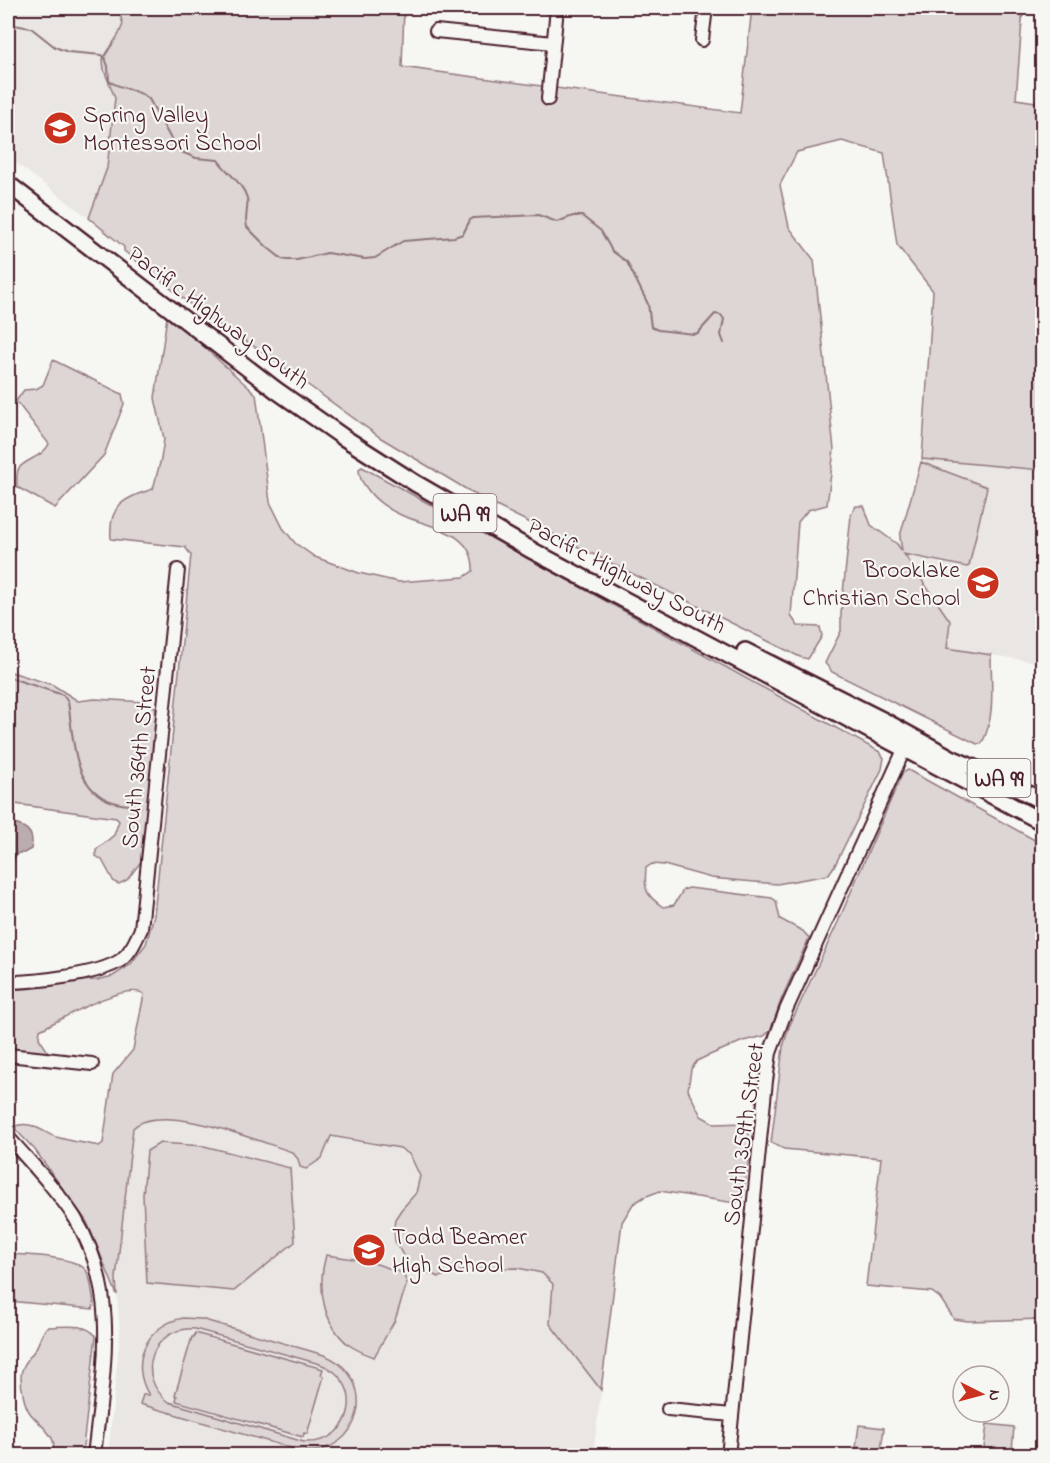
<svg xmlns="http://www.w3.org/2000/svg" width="1050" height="1463" viewBox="0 0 1050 1463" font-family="'Indie Flower',sans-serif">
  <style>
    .built { fill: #e9e6e3 }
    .green { fill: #ddd6d5; stroke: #947a80; stroke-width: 1.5; fill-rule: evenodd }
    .water { fill: #bbadae; stroke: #8e747a; stroke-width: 1.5 }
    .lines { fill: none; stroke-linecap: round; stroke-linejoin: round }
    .stream { stroke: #8e747a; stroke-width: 2 }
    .minor-casing { stroke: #4a1f2b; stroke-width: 16 }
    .major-casing { stroke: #4a1f2b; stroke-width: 20 }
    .minor { stroke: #f6f6f2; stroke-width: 12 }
    .major { stroke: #f6f6f2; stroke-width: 15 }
    .labels { text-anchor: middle; stroke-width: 4.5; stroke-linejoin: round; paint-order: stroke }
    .shield { fill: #f6f6f2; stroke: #7e6067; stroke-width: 1.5 }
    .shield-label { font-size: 22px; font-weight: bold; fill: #4a1f2b }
    .poi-label { font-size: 24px; fill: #4a1f2b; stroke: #f6f6f2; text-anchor: start }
    .street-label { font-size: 24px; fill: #4a1f2b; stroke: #f6f6f2 }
  </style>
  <rect width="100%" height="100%" fill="#f6f6f2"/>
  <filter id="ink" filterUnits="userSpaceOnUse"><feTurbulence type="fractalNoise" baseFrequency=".0167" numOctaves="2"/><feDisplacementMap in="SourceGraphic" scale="12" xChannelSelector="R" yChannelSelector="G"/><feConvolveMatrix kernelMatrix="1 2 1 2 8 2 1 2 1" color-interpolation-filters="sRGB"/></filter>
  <g filter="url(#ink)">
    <path class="built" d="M8 8H114L120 15 123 24 119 34 103 59 115 98 107 168 89 218 8 157Z
      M922 459 1042 470V663L947 648 950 621 897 544Z
      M140 1069 634 1127 593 1455 108 1456 120 1334 116 1278Z"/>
    <path class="green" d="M114 8H404L402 67 740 113 752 8H1023L1016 99 1042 103V470L922 459 933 291 897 245 884 153 842 141 797 152 780 185 789 227 814 260 834 450 827 505 808 510 798 522 791 616 798 626 820 627 822 636 808 659 800 657 486 501 381 438 260 350 206 317 124 251V247L89 218 107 168 115 98 104 70 103 59 119 34 123 24 120 15Z
      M167 317H171L256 394 270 502 283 528 295 543 315 557 359 573 399 582 464 577 473 571C475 531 429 527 401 515 389 510 375 500 368 490 362 482 359 478 359 469L362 467 880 752 884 758 882 769 835 865 828 875 777 884 711 878 664 865 652 864 646 868C644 889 645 895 663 907L674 905 683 890 689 888 772 898 776 901 780 919 803 931 809 938 781 1000 771 1030 764 1036 743 1041 705 1057 697 1061 691 1069 688 1090 701 1116 715 1124 745 1123C756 1141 745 1179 742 1199L735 1203 660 1191 644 1197 633 1204 622 1222 601 1390 550 1324 553 1284 542 1273 518 1268 470 1269 439 1277 409 1266 395 1241 394 1228 395 1219 401 1210 416 1193 420 1176 410 1155 400 1148 331 1136 322 1158 306 1169 300 1167 298 1159 292 1152C258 1141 162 1101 133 1128L116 1278 117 1295 87 1222 35 1150 16 1130 15 1126C31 1120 42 1132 56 1137 69 1141 85 1143 99 1146L103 1143 113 1074 133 1050 144 994C125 981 60 1020 40 1030L39 1038 48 1052 42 1054 8 1050V984L97 980 113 976 130 965 146 944 154 915 191 555 185 547 111 539C108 504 125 498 153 489L161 459 164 439 155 398Z
      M53 360 122 394 124 404 104 455 55 508 17 487C17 482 16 472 19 468 26 459 43 457 49 444L16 401 24 390 36 389 43 385Z
      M921 462 987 487 969 566 967 567 904 554 950 621 947 648 991 655C991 683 996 717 982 743L977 744 832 672 825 663 841 631V613L851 515 856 506H864L871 525 897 544 902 551 900 536Z
      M8 671 53 685 78 701 95 699 145 702 155 707 159 717 143 859 127 880 119 884 114 882 102 860 96 856V850L114 835 119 821 116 818 8 803Z
      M908 770 1042 844V1319L968 1321 954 1319 940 1298 932 1292 866 1286 881 1158 784 1149 771 1143 783 1047 789 1027 838 922 902 774Z
      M160 1143 204 1146 290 1168 295 1242 234 1291 147 1283 143 1195 147 1151Z
      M8 1254C25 1255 73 1256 85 1269 90 1274 91 1284 92 1291 93 1297 95 1303 93 1309L8 1301Z
      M326 1255 368 1261 403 1273 407 1283 395 1320 374 1357C366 1354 356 1350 349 1345 322 1323 317 1287 326 1255Z
      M183 1318 201 1319 324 1355C381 1378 362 1457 301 1451L140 1404 143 1395H149C129 1363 146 1325 183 1318ZM195 1329 320 1364C367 1381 354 1445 304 1442L169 1402C134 1377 152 1326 195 1329Z
      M47 1327C63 1327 85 1322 96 1336L82 1455H50C63 1439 39 1425 30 1413 24 1405 21 1387 21 1377 21 1365 30 1358 36 1348 40 1341 41 1334 47 1327Z
      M195 1333 323 1369 321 1375 324 1376 307 1434 304 1433 303 1437 176 1401 177 1396 175 1395 192 1337H194Z
      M987 1424 1014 1427 1012 1451 984 1448Z
      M859 1425 884 1428 881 1450 856 1447Z"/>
    <path class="water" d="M8 823C23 825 36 830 31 849L24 853H18C10 860 14 871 8 878Z"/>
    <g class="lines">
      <path class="stream" d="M8 24 31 28 55 47 68 52 102 55 105 58 108 66 109 81C122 90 139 89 149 99L177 150 196 158 218 160C227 173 243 183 247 198 249 208 244 217 247 227L267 247 282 259 287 260H297L327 253 365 259 375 258 403 241 454 237 463 234 470 220 473 218 538 215 557 222 573 216H582L601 231 612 251 627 262 648 304 651 327 658 330 694 334 698 333 715 314 721 315 724 319 721 335 724 343
        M8 677 63 695 68 702C74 737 71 788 113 802 122 805 132 805 141 807"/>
      <g class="minor-casing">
        <path id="minor" d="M436 31 553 43
          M702 40 706 8
          M548 99 557 8
          M8 982C35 982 99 975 121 960 131 952 136 940 141 929L178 570
          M8 1055 92 1064
          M8 1137C31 1163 56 1189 75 1218 121 1294 103 1373 94 1456
          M668 1409 732 1415
          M728 1456 766 1081 770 1053 786 1010 908 741"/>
      </g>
      <g class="major-casing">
        <path id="major" d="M8 184 276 390 343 437 415 483 533 551 1042 822
          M745 651 886 722 953 759 997 778 1042 801"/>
      </g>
      <use href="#minor" class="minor"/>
      <use href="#major" class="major"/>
    </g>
  </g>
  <defs>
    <g id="school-disc" transform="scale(1.725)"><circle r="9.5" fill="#c8321e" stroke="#f6f6f2"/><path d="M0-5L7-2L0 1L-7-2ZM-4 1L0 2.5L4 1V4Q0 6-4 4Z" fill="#fff"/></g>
  </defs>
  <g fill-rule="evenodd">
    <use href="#school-disc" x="60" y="128"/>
    <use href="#school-disc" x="983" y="583"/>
    <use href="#school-disc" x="369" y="1250"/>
  </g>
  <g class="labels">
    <g class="shield">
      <rect x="433.5" y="494" width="63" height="38" rx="4.5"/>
      <rect x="967.5" y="759" width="63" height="38" rx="4.5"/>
    </g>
    <g class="shield-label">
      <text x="465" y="521">WA 99</text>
      <text x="999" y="786">WA 99</text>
    </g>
    <g class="poi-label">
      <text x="83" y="122">Spring Valley<tspan x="83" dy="28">Montessori School</tspan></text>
      <text x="960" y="577" text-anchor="end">Brooklake<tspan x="960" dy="28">Christian School</tspan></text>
      <text x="392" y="1244">Todd Beamer<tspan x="392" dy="28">High School</tspan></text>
    </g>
    <g class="street-label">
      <text transform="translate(219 317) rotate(37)" y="8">Pacific Highway South</text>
      <text transform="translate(627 575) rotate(28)" y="8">Pacific Highway South</text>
      <text transform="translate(138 757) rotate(-84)" y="8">South 364th Street</text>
      <text transform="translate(743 1134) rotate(-82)" y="8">South 359th Street</text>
    </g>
  </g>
  <rect width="1050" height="1463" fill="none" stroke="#f6f6f2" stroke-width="30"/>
  <rect x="15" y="15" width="1020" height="1433" fill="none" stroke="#4a1f2b" stroke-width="2" filter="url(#ink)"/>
  <g transform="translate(981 1394) rotate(96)"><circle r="28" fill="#f6f6f2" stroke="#b1a0a2" stroke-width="1.5"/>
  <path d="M0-4.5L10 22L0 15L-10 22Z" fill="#c8321e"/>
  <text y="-9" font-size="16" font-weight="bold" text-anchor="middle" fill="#4a1f2b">N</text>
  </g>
</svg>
